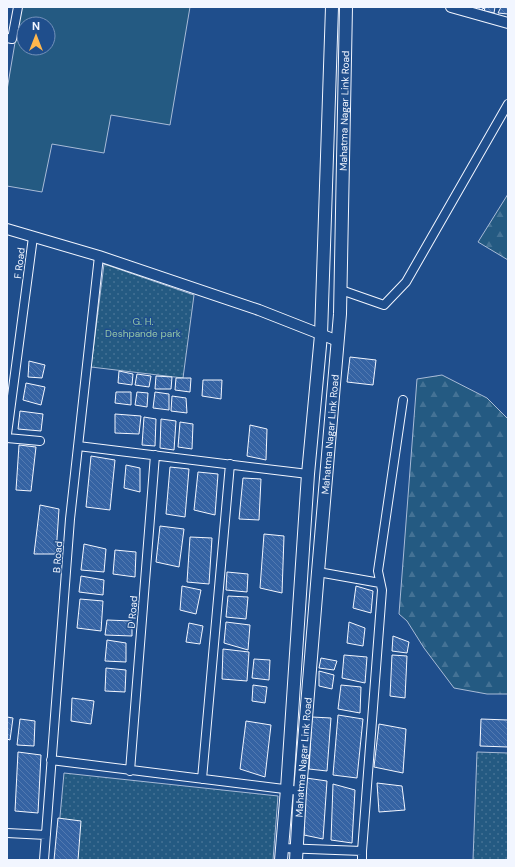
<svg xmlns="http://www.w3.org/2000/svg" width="515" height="867" viewBox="0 0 515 867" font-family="'DM Sans',sans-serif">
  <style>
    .grass { fill: url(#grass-dots); stroke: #a8bbd7 }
    .forest { fill: url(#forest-firs); stroke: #a8bbd7 }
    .pitch { fill: #245a82; stroke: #a8bbd7; fill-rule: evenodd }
    .building { fill: url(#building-back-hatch); stroke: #f2f6ff }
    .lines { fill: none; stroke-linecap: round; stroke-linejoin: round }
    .minor-casing { stroke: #f2f6ff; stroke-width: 10 }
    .tertiary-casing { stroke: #f2f6ff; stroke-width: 12 }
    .secondary-casing { stroke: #f2f6ff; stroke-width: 14 }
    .minor { stroke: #1f4e8c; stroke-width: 8 }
    .tertiary { stroke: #1f4e8c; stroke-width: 10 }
    .secondary { stroke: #1f4e8c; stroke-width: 12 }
    .labels { text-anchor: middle; stroke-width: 3; stroke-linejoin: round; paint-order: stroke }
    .street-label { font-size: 10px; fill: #f2f6ff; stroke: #1f4e8c }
    .park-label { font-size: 10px; fill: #97c8a6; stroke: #1f4e8c }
  </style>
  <defs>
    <pattern id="grass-dots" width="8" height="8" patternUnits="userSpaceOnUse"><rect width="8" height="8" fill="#245a82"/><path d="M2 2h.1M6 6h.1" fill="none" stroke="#447295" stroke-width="1.8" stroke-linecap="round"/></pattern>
    <pattern id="forest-firs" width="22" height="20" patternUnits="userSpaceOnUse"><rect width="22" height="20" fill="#245a82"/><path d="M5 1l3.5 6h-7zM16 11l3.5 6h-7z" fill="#447295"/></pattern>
    <pattern id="building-back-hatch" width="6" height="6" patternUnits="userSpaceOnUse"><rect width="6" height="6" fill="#3563a3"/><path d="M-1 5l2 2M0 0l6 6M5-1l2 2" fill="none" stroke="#537ab1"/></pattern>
  </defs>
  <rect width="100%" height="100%" fill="#1f4e8c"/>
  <path class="grass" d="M104 264 194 295 183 378 91 367Z
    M477 752 508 753V860H473Z
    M64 773 278 796 273 860H56Z"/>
  <path class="forest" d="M508 194V260L478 242Z
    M442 375 487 398 508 419V694H487L454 688 424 648 407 621 399 614 417 379Z"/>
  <path class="pitch" d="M21 7H190L170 125 111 115 104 153 52 144 42 192 7 186V90ZM24 24H48V48H24Z"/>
  <path class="building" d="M476 7H495L494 13 484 11 485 8 482 9V11H480V9L475 10Z
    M501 7H508V14L498 13Z
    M350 357 376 360 373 385 347 382Z
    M29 361 45 365 42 378 28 377Z
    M119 371 133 374 132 385 118 383Z
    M137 374 151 376 149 387 135 385Z
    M156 376 172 377 171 389H155Z
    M176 378H191L190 392 175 390Z
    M203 380H222L221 399 202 396Z
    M26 383 45 387 41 405 23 400Z
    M116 392H131V405L115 403Z
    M137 392 148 393 147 407 135 405Z
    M155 392 169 394V410L153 408Z
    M172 396 186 398 187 413 171 411Z
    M20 411 43 414 41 431 18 429Z
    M115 414 141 416 139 434 115 433Z
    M144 417 156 419 155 446 142 445Z
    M161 419 176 421 174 450 160 448Z
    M180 422 193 424 192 449 178 447Z
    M250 425 267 429 266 460 247 456Z
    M19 445 36 447 31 491 16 490Z
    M91 456 115 460 110 510 86 507Z
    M126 465 140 468V492L124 488Z
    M170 467 189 469 185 517 166 514Z
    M198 472 218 474 215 515 194 510Z
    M243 478 261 479 259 520 239 519Z
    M40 505 59 509 56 554H34Z
    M160 526 184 529 179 567 156 562Z
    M264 534 284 536 282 593 260 588Z
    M190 537 212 538 209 584 187 582Z
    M84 544 106 549 104 572 81 570Z
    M115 550 136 552 135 577 113 574Z
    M227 572 248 574 247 592 226 590Z
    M81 576 104 580 103 595 79 592Z
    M182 586 201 590 196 614 180 610Z
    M356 586 373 591 371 613 353 608Z
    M228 596 248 597 246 619 226 617Z
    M80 599 103 601 101 631 77 628Z
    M107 620 132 621V636L105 635Z
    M226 622 250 625 248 650 224 643Z
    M349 622 365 628 363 646 347 643Z
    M189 623 203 626 200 644 186 642Z
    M393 636 409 642 407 653 392 651Z
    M107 640 126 643V662L105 661Z
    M223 649 249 652 247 681 222 679Z
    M344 655 367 657 365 683 342 678Z
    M392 655 407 656 405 698 390 696Z
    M321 658 337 661 334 670 319 668Z
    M254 659 270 660 269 680 252 678Z
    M106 668 126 670 125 692 105 691Z
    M319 671 334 675 332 689 319 686Z
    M253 685 267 687 265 703 252 701Z
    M341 685 361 687 360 713 338 709Z
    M72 698 94 701 91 724 71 721Z
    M338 715 363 719 357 778 333 775Z
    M7 717 13 718 10 740 7 739Z
    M312 717 331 718 327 771 309 769Z
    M20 719 35 721 34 746 17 745Z
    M481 719 508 720V747L480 746Z
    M246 721 271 725 265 777 240 769Z
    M379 724 406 729 403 773 374 767Z
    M18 752 41 755 38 813 15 811Z
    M306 778 327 781 323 839 304 835Z
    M377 783 402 786 405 810 379 812Z
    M333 784 355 790 352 843 331 840Z
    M58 818 81 821 78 860H54Z"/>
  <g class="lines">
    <g class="minor-casing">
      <path id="minor" d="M7 38 12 39 18 7
        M341 290 384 305 406 282 508 104
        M7 434 33 237
        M7 438 40 441
        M78 446 308 474
        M318 572 380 583
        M51 760 300 791
        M130 771 155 455
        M202 779 230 464
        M7 833 46 835
        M282 848 362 851
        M44 860 70 519 99 256
        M362 860V851L382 590 378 571 403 400"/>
    </g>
    <g class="tertiary-casing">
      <path id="tertiary" d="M451 7 508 23
        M7 229 99 256 259 310 338 341"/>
    </g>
    <g class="secondary-casing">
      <g id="secondary">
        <path d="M281 860 287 789 308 474 321 335 332 7"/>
        <path id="s1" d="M296 860 300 791 318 572 340 314 346 7"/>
      </g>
    </g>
    <use href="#minor" class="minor"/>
    <use href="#tertiary" class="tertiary"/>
    <use href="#secondary" class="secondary"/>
  </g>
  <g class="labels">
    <g class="street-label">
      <text dy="4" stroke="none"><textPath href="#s1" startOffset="751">Mahatma Nagar Link Road</textPath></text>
      <text transform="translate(19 263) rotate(-83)" y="4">F Road</text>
      <text dy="4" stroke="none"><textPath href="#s1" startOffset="427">Mahatma Nagar Link Road</textPath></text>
      <text transform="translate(57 557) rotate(-86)" y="4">B Road</text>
      <text transform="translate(132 612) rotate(-85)" y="4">D Road</text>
      <text dy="4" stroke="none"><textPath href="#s1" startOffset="103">Mahatma Nagar Link Road</textPath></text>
    </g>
    <g class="park-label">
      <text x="143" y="325">G. H.<tspan x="143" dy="12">Deshpande park</tspan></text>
    </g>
  </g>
  <rect width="515" height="867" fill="none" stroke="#f2f6ff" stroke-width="16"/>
  <g transform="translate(36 36)"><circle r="19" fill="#1f4e8c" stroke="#7391ba"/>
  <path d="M0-3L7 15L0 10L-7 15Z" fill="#ffb74d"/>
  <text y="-6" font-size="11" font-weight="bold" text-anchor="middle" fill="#f2f6ff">N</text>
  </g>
</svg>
